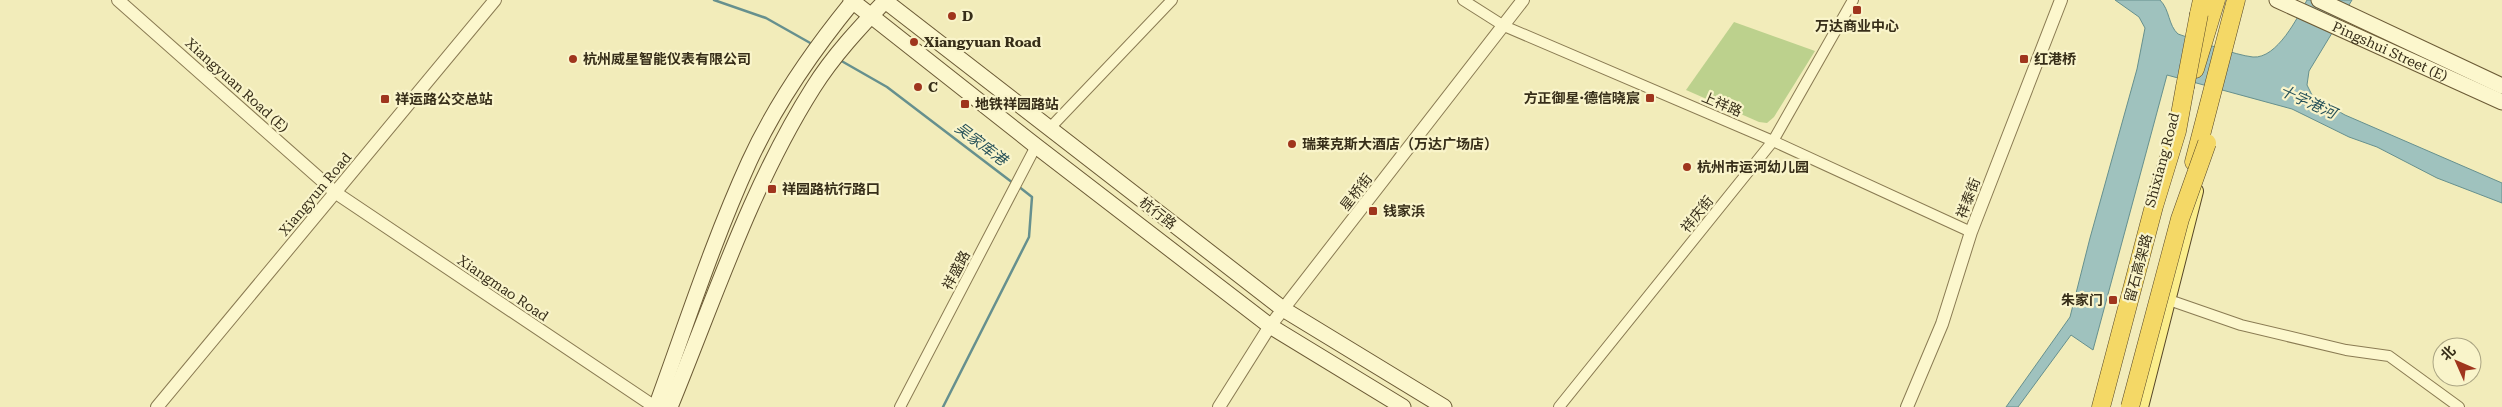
<svg xmlns="http://www.w3.org/2000/svg" width="2502" height="407" viewBox="0 0 2502 407" font-family="'Roboto Serif','Noto Sans SC',serif">
  <style>
    .green { fill: #bcd18d }
    .water { fill: #9fc2be; stroke: #66908e }
    .lines { fill: none; stroke-linecap: round; stroke-linejoin: round }
    .stream { stroke: #66908e; stroke-width: 2.5 }
    .minor-casing { stroke: #8a7b53; stroke-width: 12 }
    .tertiary-casing { stroke: #8a7b53; stroke-width: 14 }
    .secondary-casing { stroke: #6c5b36; stroke-width: 17 }
    .primary-casing { stroke: #574728; stroke-width: 18 }
    .trunk-casing { stroke: #574728; stroke-width: 19 }
    .minor { stroke: #fcf7cd; stroke-width: 10 }
    .tertiary { stroke: #fcf7cd; stroke-width: 12 }
    .secondary { stroke: #fcf7cd; stroke-width: 15 }
    .primary { stroke: #fbee8c; stroke-width: 16 }
    .trunk { stroke: #f4d866; stroke-width: 18 }
    .trunk-bridge-casing { stroke: #574728; stroke-width: 19; stroke-linecap: butt }
    .trunk-bridge { stroke: #f4d866; stroke-width: 18 }
    .poi-dot { fill: #9f351d; stroke: #f9f4ca; stroke-width: 2 }
    .labels { text-anchor: middle; stroke-width: 4.5; stroke-linejoin: round; paint-order: stroke }
    .poi-label { font-size: 14px; font-weight: bold; fill: #372e19; stroke: #f9f4ca; text-anchor: start }
    .street-label { font-size: 14px; fill: #372e19; stroke: #f9f4ca }
    .water-label { font-size: 15px; font-style: italic; fill: #275259; stroke: #f9f4ca }
  </style>
  <rect width="100%" height="100%" fill="#f2ecba"/>
  <path class="green" d="M1734 22 1815 51 1774 117 1767 123 1759 122 1686 90Z"/>
  <path class="water" d="M2115 0H2160C2170 10 2168 25 2178 34 2199 41 2234 55 2253 57 2277 59 2298 17 2307 0H2352L2309 71 2307 85 2313 97 2345 115 2502 183V203L2437 178 2377 147 2349 137 2292 109 2167 75 2093 350 2071 335 2018 407H2006L2070 317 2090 238 2137 69 2145 28 2139 17Z"/>
  <g class="lines">
    <path class="stream" d="M714 0 766 18 812 44
      M838 59 887 87 1013 183
      M943 407 1029 237 1032 197 1018 186"/>
    <g class="minor-casing">
      <path id="minor" d="M1463 0 1504 26 1773 141 1971 232
        M1049 129 1172 0
        M2169 300 2241 325 2346 350 2389 356 2459 407
        M900 407 1036 146
        M1559 407 1773 141 1853 0"/>
    </g>
    <g class="tertiary-casing">
      <path id="tertiary" d="M118 0 336 193 655 407
        M157 407 495 0
        M1219 407 1270 326 1523 0
        M1907 407 1942 324 1971 232 2061 0"/>
    </g>
    <g class="secondary-casing">
      <g id="secondary">
        <path d="M851 0 1036 146 1270 326 1403 407"/>
        <path d="M884 0 1283 309 1444 407"/>
        <path id="s1" d="M2277 0 2502 102"/>
        <path d="M2319 0 2502 86"/>
        <path d="M656 407C686 325 713 241 749 162 776 103 813 50 854 0"/>
        <path d="M670 407C714 300 751 186 813 88 833 56 860 27 886 0"/>
      </g>
    </g>
    <g class="primary-casing">
      <path id="primary" d="M2140 407 2195 191"/>
    </g>
    <g class="trunk-casing">
      <path id="trunk" d="M2199 14 2202 0
        M2195 69 2216 0
        M2194 162 2236 0
        M2101 407 2154 206 2177 131 2185 87"/>
    </g>
    <use href="#minor" class="minor"/>
    <use href="#tertiary" class="tertiary"/>
    <use href="#secondary" class="secondary"/>
    <use href="#primary" class="primary"/>
    <use href="#trunk" class="trunk"/>
    <g class="trunk-bridge-casing">
      <path id="trunk-bridge" d="M2185 87 2199 14
        M2130 407 2180 219 2207 143"/>
    </g>
    <use href="#trunk-bridge" class="trunk-bridge"/>
  </g>
  <g class="poi-dot">
    <rect x="1852" y="5" width="10" height="10" rx="2.5"/>
    <circle cx="952" cy="16" r="5"/>
    <circle cx="914" cy="42" r="5"/>
    <circle cx="573" cy="59" r="5"/>
    <rect x="2019" y="54" width="10" height="10" rx="2.5"/>
    <circle cx="918" cy="87" r="5"/>
    <rect x="1645" y="93" width="10" height="10" rx="2.5"/>
    <rect x="380" y="94" width="10" height="10" rx="2.5"/>
    <rect x="960" y="99" width="10" height="10" rx="2.5"/>
    <circle cx="1292" cy="144" r="5"/>
    <circle cx="1687" cy="167" r="5"/>
    <rect x="767" y="184" width="10" height="10" rx="2.5"/>
    <rect x="1368" y="206" width="10" height="10" rx="2.5"/>
    <rect x="2108" y="295" width="10" height="10" rx="2.5"/>
  </g>
  <g class="labels">
    <g class="poi-label">
      <text x="962" y="21">D</text>
      <text x="1857" y="31" text-anchor="middle">万达商业中心</text>
      <text x="924" y="47">Xiangyuan Road</text>
      <text x="583" y="64">杭州威星智能仪表有限公司</text>
      <text x="2034" y="64">红港桥</text>
      <text x="928" y="92">C</text>
      <text x="1640" y="103" text-anchor="end">方正御星·德信晓宸</text>
      <text x="395" y="104">祥运路公交总站</text>
      <text x="975" y="109">地铁祥园路站</text>
      <text x="1302" y="149">瑞莱克斯大酒店（万达广场店）</text>
      <text x="1697" y="172">杭州市运河幼儿园</text>
      <text x="782" y="194">祥园路杭行路口</text>
      <text x="1383" y="216">钱家浜</text>
      <text x="2103" y="305" text-anchor="end">朱家门</text>
    </g>
    <g class="street-label">
      <text dy="5" stroke="none"><textPath href="#s1" startOffset="124">Pingshui Street (E)</textPath></text>
      <text transform="translate(237 85) rotate(42)" y="5">Xiangyuan Road (E)</text>
      <text transform="translate(1722 104) rotate(23)" y="5">上祥路</text>
      <text transform="translate(2162 160) rotate(-75)" y="5">Shixiang Road</text>
      <text transform="translate(1356 192) rotate(-52)" y="5">星桥街</text>
      <text transform="translate(315 194) rotate(-50)" y="5">Xiangyun Road</text>
      <text transform="translate(1968 198) rotate(-69)" y="5">祥泰街</text>
      <text transform="translate(1158 213) rotate(38)" y="5">杭行路</text>
      <text transform="translate(1697 214) rotate(-51)" y="5">祥庆街</text>
      <text transform="translate(2138 268) rotate(-75)" y="5">留石高架路</text>
      <text transform="translate(956 270) rotate(-62)" y="5">祥盛路</text>
      <text transform="translate(503 288) rotate(34)" y="5">Xiangmao Road</text>
    </g>
    <g class="water-label">
      <text transform="translate(2308 102) rotate(24)" y="5">十字港河</text>
      <text transform="translate(981 144) rotate(37)" y="5">吴家库港</text>
    </g>
  </g>
  <g transform="translate(2457 362) rotate(315)"><circle r="24" fill="#f9f4ca" stroke="#aba583"/>
  <path d="M0-4L9 19L0 12L-9 19Z" fill="#9f351d"/>
  <text y="-8" font-size="14" font-weight="bold" text-anchor="middle" fill="#372e19">北</text>
  </g>
</svg>
